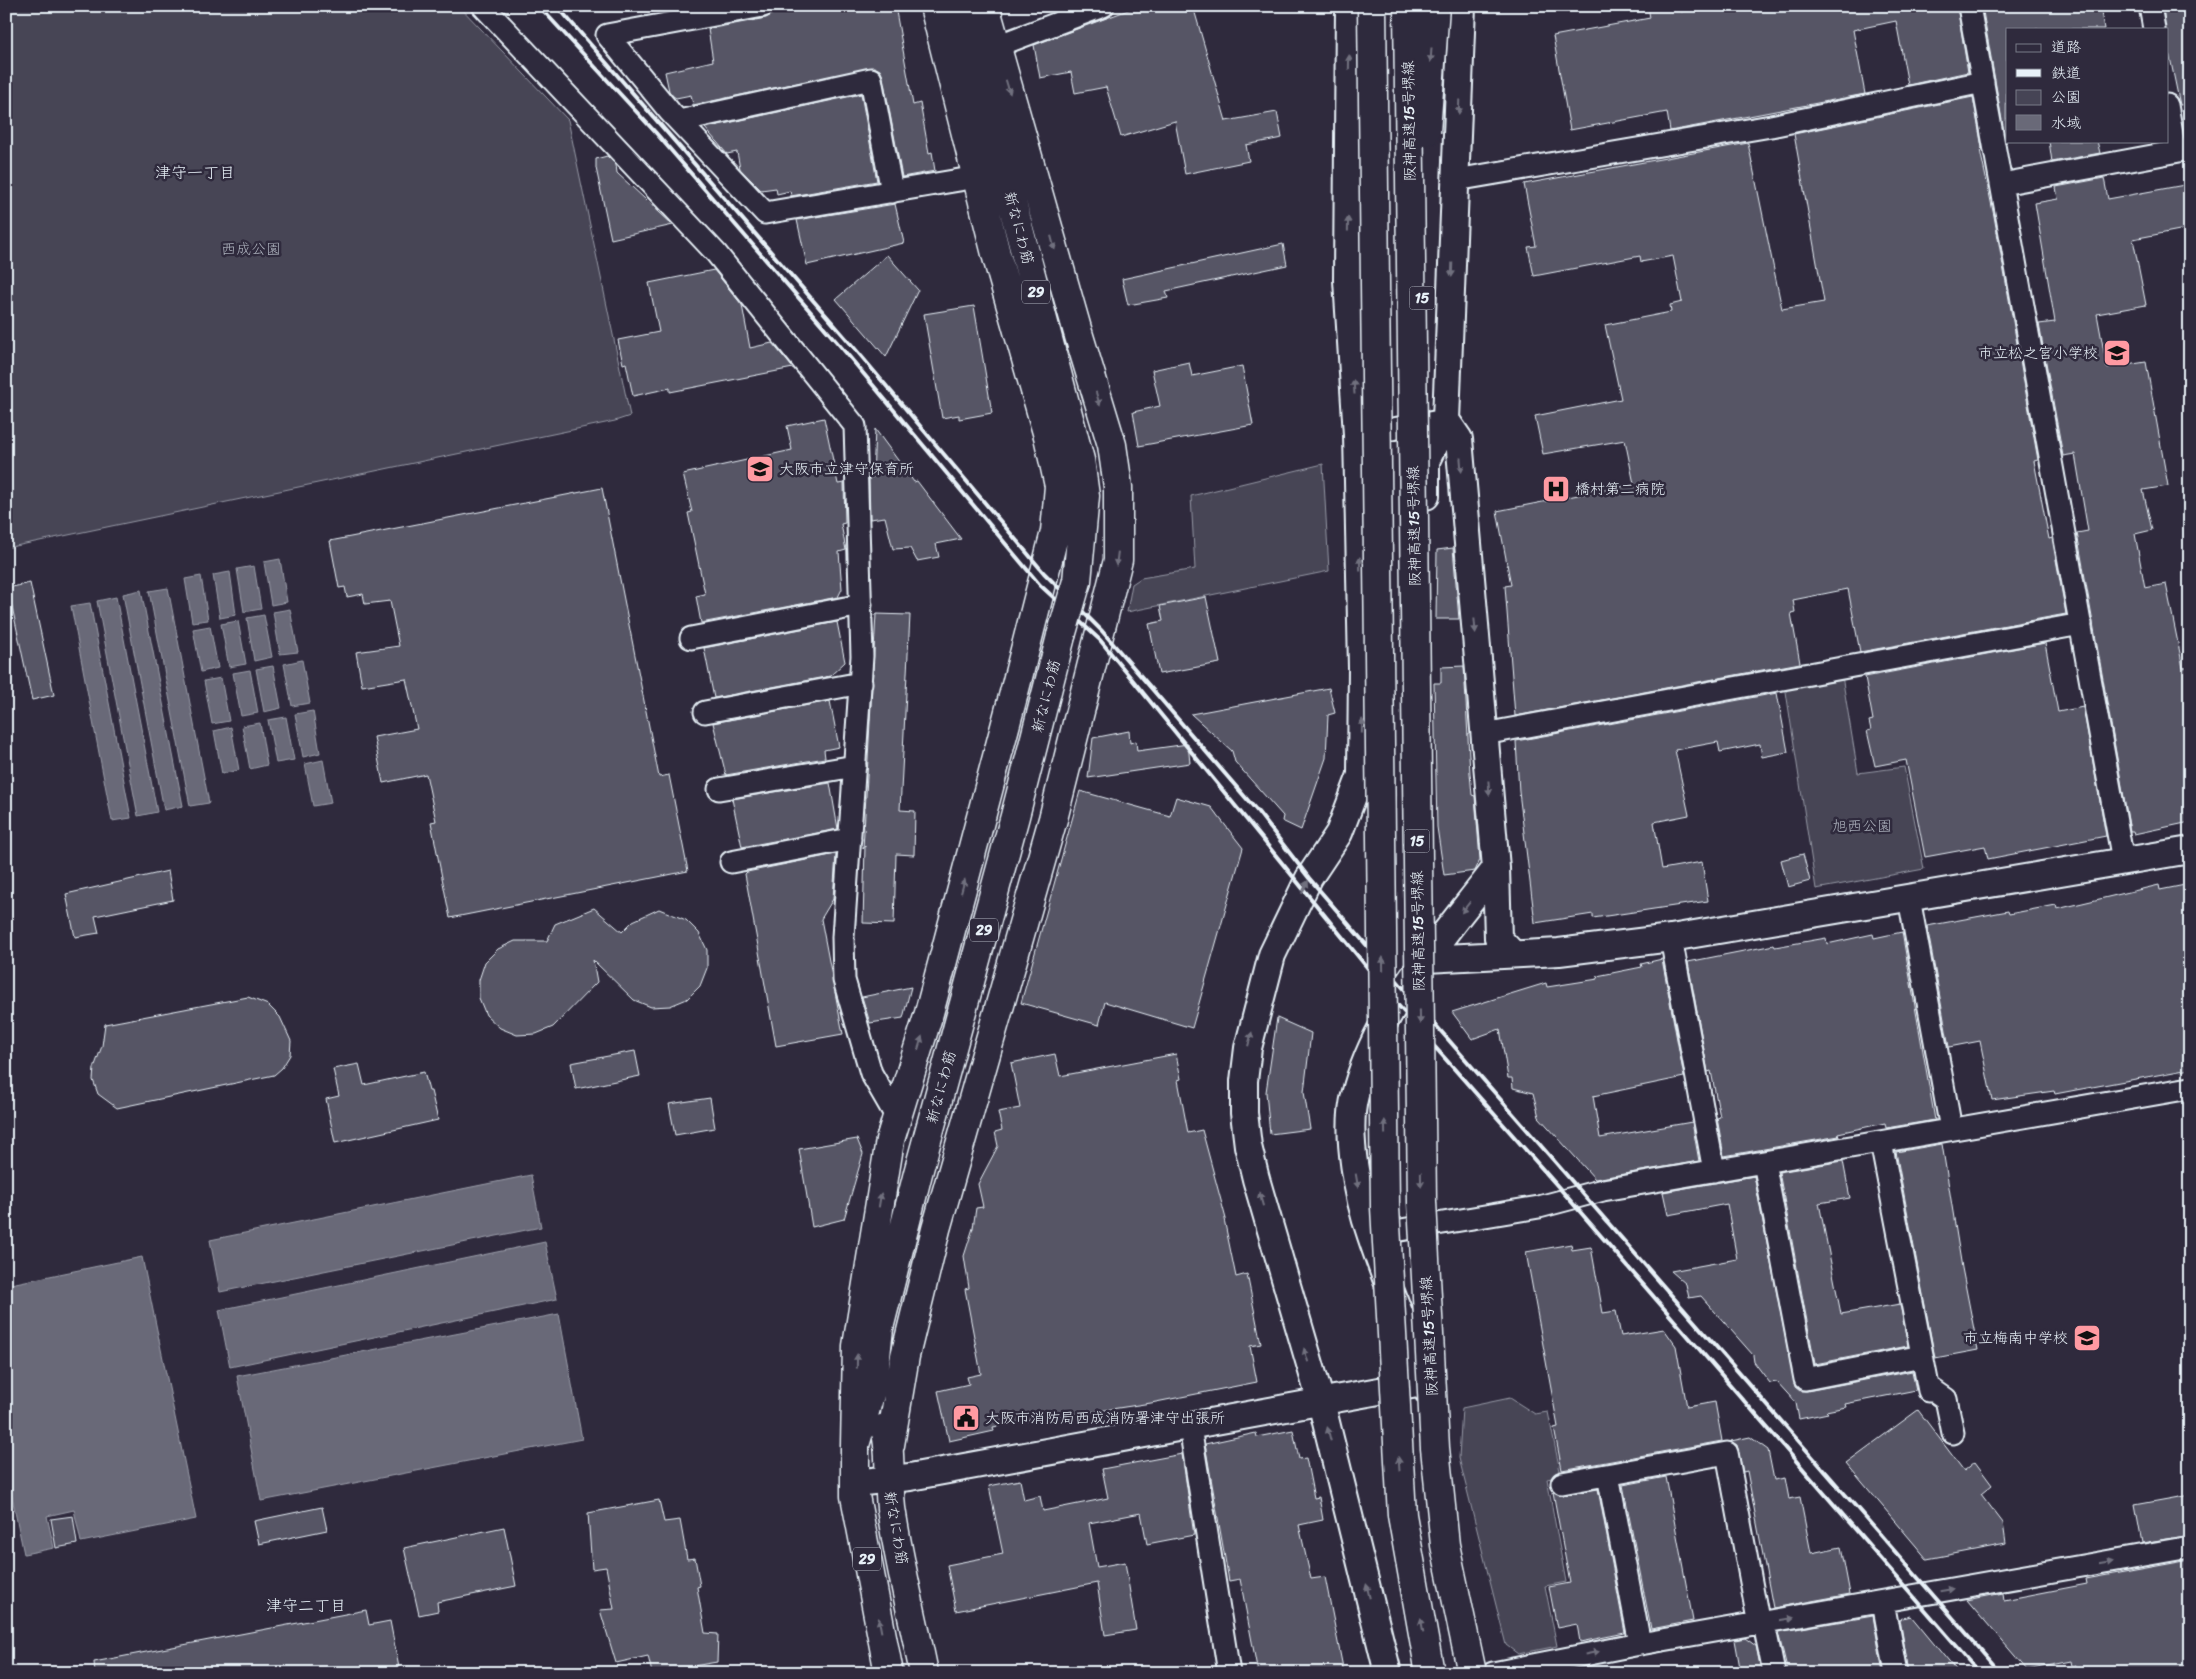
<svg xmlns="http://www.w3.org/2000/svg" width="2196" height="1679" viewBox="0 0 2196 1679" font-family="Sriracha,'Klee One',sans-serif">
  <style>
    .green { fill: #464455; stroke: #979aa6 }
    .water { fill: #696978; stroke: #9c9fab }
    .building { fill: #575565; stroke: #e8f1f8 }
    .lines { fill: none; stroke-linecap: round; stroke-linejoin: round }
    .minor-casing { stroke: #e8f1f8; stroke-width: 25 }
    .tertiary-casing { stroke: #e8f1f8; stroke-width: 30 }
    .primary-casing { stroke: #e8f1f8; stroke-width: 31 }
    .minor { stroke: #2f2a3d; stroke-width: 21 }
    .tertiary { stroke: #2f2a3d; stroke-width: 26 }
    .primary { stroke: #2f2a3d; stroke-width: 28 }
    .rail { stroke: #e8f1f8; stroke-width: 4 }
    .primary-bridge-casing { stroke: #e8f1f8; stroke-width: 31; stroke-linecap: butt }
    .motorway-bridge-casing { stroke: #e8f1f8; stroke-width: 31; stroke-linecap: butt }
    .primary-bridge { stroke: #2f2a3d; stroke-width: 28 }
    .motorway-bridge { stroke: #2f2a3d; stroke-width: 28 }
    .oneway { fill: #70707e }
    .labels { text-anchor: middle; stroke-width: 5; stroke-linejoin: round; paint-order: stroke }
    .shield { fill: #2f2a3d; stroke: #b0b5c0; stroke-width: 1 }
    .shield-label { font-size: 14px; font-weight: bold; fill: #e8f1f8 }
    .street-label { font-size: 15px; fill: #e8f1f8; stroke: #2f2a3d }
    .park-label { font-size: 15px; fill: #afb4bf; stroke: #2f2a3d }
    .poi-label { font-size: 15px; fill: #e8f1f8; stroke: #2f2a3d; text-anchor: start }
    .neighbourhood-label { font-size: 16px; fill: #e8f1f8; stroke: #2f2a3d }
  </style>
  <rect width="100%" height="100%" fill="#2f2a3d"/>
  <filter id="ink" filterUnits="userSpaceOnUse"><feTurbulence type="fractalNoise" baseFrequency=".02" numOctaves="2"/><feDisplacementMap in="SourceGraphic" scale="10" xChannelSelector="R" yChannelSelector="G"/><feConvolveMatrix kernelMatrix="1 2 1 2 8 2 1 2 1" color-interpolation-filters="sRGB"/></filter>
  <g filter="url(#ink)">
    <path class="green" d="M6 6H459L568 120 630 416 615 421 6 548Z
      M1323 464 1329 571 1127 612 1132 584 1141 578 1195 569 1191 496Z
      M1842 676 1858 773 1904 767 1924 869 1816 889 1785 685Z
      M1510 1398 1535 1414 1548 1412 1561 1476 1547 1479 1566 1582 1545 1586 1557 1646 1518 1654 1506 1645 1459 1458 1462 1408Z"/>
    <path class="water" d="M280 559 287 602 271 605 264 562Z
      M254 566 261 609 244 612 237 569Z
      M230 572 236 615 220 618 213 575Z
      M201 576 208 620 192 622 185 579Z
      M168 588 209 803 190 806 149 591Z
      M141 590 183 806 164 810 123 594Z
      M116 597 157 812 138 816 97 601Z
      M90 603 131 818 112 821 71 606Z
      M290 609 298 652 280 654 273 612Z
      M264 615 272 657 254 661 247 618Z
      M238 621 246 664 229 667 221 624Z
      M210 626 218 668 201 672 193 629Z
      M302 660 310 703 292 706 284 664Z
      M273 666 281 708 264 712 256 669Z
      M250 670 258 713 241 716 233 673Z
      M221 678 229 721 212 724 204 681Z
      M313 711 320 753 303 757 295 714Z
      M286 717 294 760 276 763 268 720Z
      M260 723 267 765 250 769 242 726Z
      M231 727 239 770 222 774 214 731Z
      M323 760 331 803 313 806 305 764Z
      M531 1175 541 1227 220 1292 210 1240Z
      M545 1242 557 1299 230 1367 219 1310Z
      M142 1257 196 1519 81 1542 74 1510 47 1516 54 1548 24 1554 6 1469V1285Z
      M559 1314 582 1439 261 1501 237 1376Z"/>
    <path class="building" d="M775 6H895L913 105 920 103 929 153 932 152 935 171 902 177 883 77 880 70 874 67 693 105 691 95 676 98 673 96 669 91 665 72 713 61 708 29 766 18 771 15Z
      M1139 6H1193L1226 121 1277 112 1282 138 1246 145 1249 161 1185 174 1175 121 1121 137 1106 87 1075 93 1071 72 1040 78 1034 45Z
      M1648 6H1680L1681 12 1710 6H1957L1968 72 1908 85 1896 21 1853 30 1865 94 1670 131 1667 112 1570 130 1553 36 1650 18Z
      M1982 6H2100L2104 29H2007L2006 143Z
      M2163 6H2190V104L2180 105 2167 43Z
      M861 94 877 181 791 196 790 191 777 194 776 188 761 190 740 169 737 152 727 154 705 128Z
      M1973 97 1982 148 1980 150 1994 216 2038 460 2034 461 2049 539 2052 538 2066 614 1860 652 1848 589 1793 600 1795 612 1791 613 1800 663 1515 716 1505 586 1511 585 1497 511 1634 484 1625 440 1543 454 1535 416 1621 399 1605 325 1671 312 1670 305 1682 302 1673 256 1641 262 1640 256 1534 276 1528 247 1536 246 1524 184 1748 143 1782 309 1824 302 1794 134Z
      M2049 141H2097L2100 153 2052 162Z
      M607 156 616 165 617 173 673 225 611 239 596 168V159Z
      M2104 178 2108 199 2190 184V228L2133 239 2146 305 2097 314 2107 368 2146 362 2168 486 2143 490 2152 530 2135 534 2145 588 2166 584 2183 668 2190 667V822L2134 834 2133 831H2130L2077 533 2088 531 2075 454 2063 456 2039 324 2055 322 2035 203 2058 199 2056 187Z
      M895 204 904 243 807 265 797 220Z
      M1283 244 1287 265 1166 291 1168 298 1128 305 1122 279Z
      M887 255 918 290 886 357 836 299Z
      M714 270 742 305 750 348 772 343 793 368 670 392V388L633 396 626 363 623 364 618 340 659 332 649 283Z
      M974 306 992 413 959 419V415L942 418 924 314Z
      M1189 362 1192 376 1242 366 1253 425 1139 446 1133 412 1160 406 1152 370Z
      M824 418 838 484 844 483 845 523 841 524 846 550 839 552 842 589 838 597 701 623 696 596 705 594 688 513 692 512 683 474 792 450 787 426Z
      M875 429 914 482 917 481 961 539 936 544 939 557 917 561 910 548 893 549 885 517 870 519 869 478 873 477Z
      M602 488 659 777 669 775 688 871 450 918 431 822 436 821 426 774 383 783 374 737 417 729 406 679 362 686 356 652 399 646 390 601 365 604 363 594 347 597 345 587 339 588 330 541Z
      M1453 548 1459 619H1436L1437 550Z
      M30 583 54 695 32 700 8 588Z
      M1206 597 1220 663 1159 674 1149 624 1163 621 1160 606Z
      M876 614 910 615 900 810 915 811 914 855 896 854 894 924 863 923 865 846 863 849Z
      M837 622 845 662 830 676 714 698 704 648Z
      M2045 643 2058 712 2083 707 2106 836 1988 859 1985 846 1925 857 1906 760 1875 766 1867 731 1871 730 1869 721 1873 720 1865 677Z
      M1464 666 1470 773 1472 795 1475 796 1480 860 1475 871 1444 875 1437 827 1434 683H1441V667Z
      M1329 688 1335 713 1328 715 1326 758 1301 830 1282 821 1283 816 1235 762 1232 751 1191 714Z
      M1777 693 1788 752 1762 757 1760 744 1720 752 1718 742 1675 750 1689 815 1654 822 1662 869 1702 862 1708 901 1593 918V914L1535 923 1519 792 1516 741Z
      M830 701 839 747 824 750 825 758 726 775 713 723Z
      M1129 731 1130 743 1136 741 1137 751 1188 744 1190 763 1088 778 1093 738Z
      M830 783 838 829 742 847 732 799Z
      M1080 791 1170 816 1176 797 1211 807 1243 848 1192 1028 1105 1002 1099 1025 1021 1003Z
      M836 854 833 899 821 919 843 1034 776 1046 745 874 747 872Z
      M1803 854 1810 881 1788 887 1781 860Z
      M168 871 173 900 95 916 99 933 75 937 66 894Z
      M2190 884V1069L2076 1090 2055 1094 2054 1091 1992 1100 1980 1041 1949 1047 1927 926 2008 911 2009 914 2056 905 2057 909 2159 885 2160 890Z
      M594 908 622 932 633 921 659 909 686 920 699 933 707 950V968L700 986 687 999 670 1006 651 1007 634 1000 593 960 597 982 553 1027 536 1034 517 1035 500 1028 486 1015 479 998V980L485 962 498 949 515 941H547L555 924Z
      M1902 932 1935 1120 1886 1128 1885 1123 1838 1133 1839 1136 1724 1156 1717 1118 1720 1117 1711 1071 1708 1072 1688 962 1774 945 1775 947 1826 938 1827 944 1873 934 1874 938Z
      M1662 959 1684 1077 1593 1096 1600 1138 1692 1122 1699 1161 1595 1179 1539 1117 1533 1093 1513 1088 1512 1078H1508L1500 1029 1472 1039 1452 1012 1546 983 1547 987 1598 979 1597 976 1642 967 1641 964Z
      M911 987 903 1018 870 1023 862 997Z
      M248 997 268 1005 280 1017 291 1041 290 1055 282 1068 274 1075 117 1108 98 1094 93 1080 94 1068 102 1046 105 1024Z
      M1277 1018 1311 1033 1304 1092 1310 1129 1270 1134 1266 1092Z
      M635 1051 640 1076 576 1089 571 1063Z
      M1055 1054 1060 1076 1176 1054 1181 1079 1178 1080 1188 1133 1202 1130 1226 1219H1224L1236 1277 1247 1274 1261 1344 1250 1346 1257 1382 1151 1403 1072 1415 1071 1413 993 1427 994 1431 949 1441 938 1391 969 1384 967 1377 981 1374 965 1289 969 1288 964 1256 973 1228 976 1208 983 1207 978 1184 998 1146 995 1132 1002 1130 998 1112 1020 1108 1011 1063Z
      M359 1064 364 1085 424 1072 429 1091H431L438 1120 335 1143 326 1099 339 1096 333 1069Z
      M710 1098 715 1128 675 1135 669 1104Z
      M857 1139 863 1154 844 1219 812 1227 799 1149Z
      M1942 1144 1962 1268 1978 1350 1935 1358 1896 1152Z
      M1843 1161 1850 1198 1819 1203 1841 1314 1900 1304 1908 1346 1815 1364 1779 1172Z
      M1754 1176 1795 1387 1800 1391H1807L1912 1371 1916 1390 1845 1404 1846 1407 1826 1411 1828 1413 1799 1419 1796 1403 1777 1382 1770 1383 1754 1362 1753 1355 1701 1296 1689 1298 1686 1284 1671 1271 1737 1259 1727 1204 1668 1215 1663 1192Z
      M1571 1244 1572 1250 1591 1247 1603 1313 1616 1311 1621 1336 1664 1329 1676 1346 1687 1407 1715 1402 1722 1441 1562 1470 1554 1428 1558 1427 1526 1252Z
      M1918 1410 1964 1471 1975 1462 1992 1485 1981 1494 2003 1523 2006 1544 1927 1559 1846 1463Z
      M1293 1430 1299 1459 1306 1458 1314 1498 1319 1497 1323 1520 1299 1525 1311 1579 1325 1577 1344 1673H1258L1240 1579 1229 1581 1205 1444 1256 1433 1257 1437Z
      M1750 1437 1768 1450 1774 1480 1785 1478 1789 1499 1800 1497 1811 1553 1841 1547 1850 1594 1773 1608 1747 1471 1743 1472 1737 1445 1731 1441Z
      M1182 1454 1194 1535 1147 1544 1141 1513 1089 1523 1097 1567 1125 1562 1136 1630 1105 1635 1097 1583 956 1611 947 1565 1003 1554 989 1486 1020 1480 1024 1500 1040 1496 1043 1511 1108 1498 1102 1469Z
      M1666 1477 1693 1621 1651 1629 1623 1485Z
      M1598 1489 1625 1633 1580 1642 1577 1624 1557 1628 1549 1587 1570 1583 1553 1492 1564 1495Z
      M2190 1495V1535L2142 1543 2135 1505Z
      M659 1500 664 1522 680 1520 687 1559 695 1558 700 1586 697 1587 705 1633 718 1634 717 1662 652 1673 648 1656 616 1663 600 1610 614 1609 606 1567 592 1569 588 1513Z
      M322 1507 327 1530 259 1544 254 1521Z
      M73 1516 77 1544 56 1548 51 1519Z
      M504 1527 516 1586 437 1602 438 1611 419 1615 404 1548Z
      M2190 1560V1618L2185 1619 2190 1644V1673H2077L2076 1665 2073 1666 2072 1661 2027 1670 1967 1600 2003 1593 2004 1600 2087 1584 2086 1579Z
      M366 1610 369 1625 390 1621 400 1673H95L94 1662Z
      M1873 1616 1883 1673H1788L1778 1632Z
      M1911 1616 1958 1673H1908L1899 1619Z
      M1745 1638 1756 1646 1761 1670 1741 1673 1735 1640Z"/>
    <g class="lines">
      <g class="minor-casing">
        <path id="minor" d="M483 6 716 253 855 426 862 656 843 937 844 980 871 1073 897 1118
          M763 6 607 35 670 112 765 213 977 177
          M1969 6 2123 861
          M2150 6 2154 29
          M997 48 1010 41 1103 6
          M2167 105 2175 151
          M679 121 871 79 892 192
          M1456 180 1771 126 1983 82
          M2002 184 2190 149
          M1362 434 1446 420
          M691 638 861 605
          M705 712 861 683
          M1484 734 2081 624
          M719 789 855 766
          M731 862 850 839
          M1909 898 1951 1129
          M1671 938 1714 1171
          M1881 1142 1929 1391 1933 1390 1946 1399 1953 1433
          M1764 1162 1805 1379 1922 1356
          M1371 1235 1539 1207 1603 1190 2190 1088
          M1190 1427 1229 1673
          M1608 1475 1640 1644
          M1562 1483 1727 1453 1759 1625
          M1883 1602 1896 1673
          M1764 1624 1774 1673
          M1493 1673 1640 1644 2190 1547"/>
      </g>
      <g class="tertiary-casing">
        <path id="tertiary" d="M1349 6 1347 280 1357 435 1362 668 1361 775 1339 833 1309 878 1272 955 1248 1048 1244 1081V1113L1248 1146 1256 1179 1321 1402 1388 1673
          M1446 420 1459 439 1496 868 1498 938 1513 954
          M1426 496V461L1446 420 1462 6
          M1426 959 1559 952 1671 938 2190 850
          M1428 1392C1424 1375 1417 1359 1410 1342 1397 1307 1383 1272 1371 1236 1358 1199 1345 1133 1355 1095 1376 1010 1444 936 1496 868
          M855 1483 910 1477 1417 1384"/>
      </g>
      <g class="primary-casing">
        <path id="primary" d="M960 6 1080 460 1085 496 1077 581
          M885 1428C892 1454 888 1481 891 1508 899 1563 913 1618 924 1673
          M855 1445 857 1346 890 1140 929 1013 1015 689 1055 532 1059 486 1048 436 996 254 934 6
          M890 1445 905 1356 936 1229 1053 819 1118 560V487L1112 445 1079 336 985 6
          M889 1673 855 1496V1445L873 1384 879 1328 918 1173 1015 816 1061 636"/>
      </g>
      <use href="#minor" class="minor"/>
      <use href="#tertiary" class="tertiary"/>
      <use href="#primary" class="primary"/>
      <path class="rail" d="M539 6 656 133 842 348 1040 585 1100 640 1397 1004 1569 1199 1980 1673
        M557 6 851 344 1044 573 1102 631 1258 812 1309 878 1405 990 2001 1673"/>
      <g class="primary-bridge-casing">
        <path id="primary-bridge" d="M1061 636 1077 581"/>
      </g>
      <g class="motorway-bridge-casing">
        <path id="motorway-bridge" d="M1372 6 1385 1207 1402 1515 1430 1673
          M1408 6 1422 1202 1435 1448 1445 1545 1472 1673
          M1426 132 1435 6"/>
      </g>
      <use href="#primary-bridge" class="primary-bridge"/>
      <use href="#motorway-bridge" class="motorway-bridge"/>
    </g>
    <defs><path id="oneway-solid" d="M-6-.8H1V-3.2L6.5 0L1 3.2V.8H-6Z" transform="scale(1.25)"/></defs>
    <g class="oneway">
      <use href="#oneway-solid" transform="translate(1431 55) rotate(94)"/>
      <use href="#oneway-solid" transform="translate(1349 62) rotate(-89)"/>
      <use href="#oneway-solid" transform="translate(1008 87) rotate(73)"/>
      <use href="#oneway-solid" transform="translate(1459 107) rotate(92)"/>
      <use href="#oneway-solid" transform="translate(1348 224) rotate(-89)"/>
      <use href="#oneway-solid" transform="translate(1053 243) rotate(75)"/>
      <use href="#oneway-solid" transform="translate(1452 270) rotate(92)"/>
      <use href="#oneway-solid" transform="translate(1354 387) rotate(-94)"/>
      <use href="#oneway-solid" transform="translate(1098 399) rotate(73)"/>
      <use href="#oneway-solid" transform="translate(1461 465) rotate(85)"/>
      <use href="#oneway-solid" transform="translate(1117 559) rotate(97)"/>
      <use href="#oneway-solid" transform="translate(1360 564) rotate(-91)"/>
      <use href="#oneway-solid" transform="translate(1475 626) rotate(85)"/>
      <use href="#oneway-solid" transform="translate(1362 726) rotate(-89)"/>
      <use href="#oneway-solid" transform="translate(1489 788) rotate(85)"/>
      <use href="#oneway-solid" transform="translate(963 886) rotate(-75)"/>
      <use href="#oneway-solid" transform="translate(1305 887) rotate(-64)"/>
      <use href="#oneway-solid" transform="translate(1466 907) rotate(128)"/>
      <use href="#oneway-solid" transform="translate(1383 964) rotate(-91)"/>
      <use href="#oneway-solid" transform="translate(1420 1017) rotate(89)"/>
      <use href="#oneway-solid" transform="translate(1250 1039) rotate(-75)"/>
      <use href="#oneway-solid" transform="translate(920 1043) rotate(-73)"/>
      <use href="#oneway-solid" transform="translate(1385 1127) rotate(-91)"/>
      <use href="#oneway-solid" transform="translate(1421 1180) rotate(89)"/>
      <use href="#oneway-solid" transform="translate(1357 1181) rotate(80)"/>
      <use href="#oneway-solid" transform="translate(1261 1199) rotate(-106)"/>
      <use href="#oneway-solid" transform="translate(880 1200) rotate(-81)"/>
      <use href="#oneway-solid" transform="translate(1306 1355) rotate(-107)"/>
      <use href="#oneway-solid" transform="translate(857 1361) rotate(-89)"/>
      <use href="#oneway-solid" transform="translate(1329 1434) rotate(-104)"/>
      <use href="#oneway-solid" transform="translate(1399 1464) rotate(-94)"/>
      <use href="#oneway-solid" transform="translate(2107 1562) rotate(-10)"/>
      <use href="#oneway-solid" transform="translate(1947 1590) rotate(-10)"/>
      <use href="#oneway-solid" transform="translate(1368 1591) rotate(-104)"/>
      <use href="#oneway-solid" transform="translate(1787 1619) rotate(-10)"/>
      <use href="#oneway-solid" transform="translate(880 1625) rotate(-101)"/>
      <use href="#oneway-solid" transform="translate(1422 1625) rotate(-100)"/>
      <use href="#oneway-solid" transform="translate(1592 1653) rotate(-11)"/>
    </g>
  </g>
  <defs>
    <g id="school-square" transform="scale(1.4375)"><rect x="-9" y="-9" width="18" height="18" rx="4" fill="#ff9aa2" stroke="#2f2a3d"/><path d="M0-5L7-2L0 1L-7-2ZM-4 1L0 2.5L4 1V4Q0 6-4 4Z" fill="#111"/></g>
    <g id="hospital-square" transform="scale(1.4375)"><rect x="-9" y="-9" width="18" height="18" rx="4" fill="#ff9aa2" stroke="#2f2a3d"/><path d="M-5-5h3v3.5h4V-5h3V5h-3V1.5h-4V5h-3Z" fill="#111"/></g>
    <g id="civic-square" transform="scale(1.4375)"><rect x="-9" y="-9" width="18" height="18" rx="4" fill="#ff9aa2" stroke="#2f2a3d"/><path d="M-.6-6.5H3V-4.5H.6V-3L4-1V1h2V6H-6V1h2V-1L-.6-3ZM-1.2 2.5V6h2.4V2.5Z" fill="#111"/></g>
  </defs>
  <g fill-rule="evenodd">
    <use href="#school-square" x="2117" y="353"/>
    <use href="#school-square" x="760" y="469"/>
    <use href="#hospital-square" x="1556" y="489"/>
    <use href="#school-square" x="2087" y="1338"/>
    <use href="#civic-square" x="966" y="1418"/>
  </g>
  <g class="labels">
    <g class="shield">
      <rect x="1022" y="280.5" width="28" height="23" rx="4"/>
      <rect x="1409.5" y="286.5" width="25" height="23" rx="4"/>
      <rect x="1404.5" y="829.5" width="25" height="23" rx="4"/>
      <rect x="970" y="918.5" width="28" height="23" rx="4"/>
      <rect x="853" y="1547.5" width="28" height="23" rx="4"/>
    </g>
    <g class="shield-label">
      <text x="1036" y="297">29</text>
      <text x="1422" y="303">15</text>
      <text x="1417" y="846">15</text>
      <text x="984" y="935">29</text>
      <text x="867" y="1564">29</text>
    </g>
    <g class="street-label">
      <text transform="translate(1409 121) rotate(-91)" y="5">阪神高速15号堺線</text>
      <text transform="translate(1019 228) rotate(75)" y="5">新なにわ筋</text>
      <text transform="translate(1414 526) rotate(-91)" y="5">阪神高速15号堺線</text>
      <text transform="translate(1046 696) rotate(-76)" y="5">新なにわ筋</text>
      <text transform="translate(1418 931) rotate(-91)" y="5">阪神高速15号堺線</text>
      <text transform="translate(941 1087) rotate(-75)" y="5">新なにわ筋</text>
      <text transform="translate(1429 1336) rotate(-93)" y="5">阪神高速15号堺線</text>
      <text transform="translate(896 1528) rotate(80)" y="5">新なにわ筋</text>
    </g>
    <g class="park-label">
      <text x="251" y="254">西成公園</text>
      <text x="1862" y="831">旭西公園</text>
    </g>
    <g class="poi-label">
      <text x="2098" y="358" text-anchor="end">市立松之宮小学校</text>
      <text x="779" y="474">大阪市立津守保育所</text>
      <text x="1575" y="494">橋村第二病院</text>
      <text x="2068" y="1343" text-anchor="end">市立梅南中学校</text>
      <text x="985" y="1423">大阪市消防局西成消防署津守出張所</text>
    </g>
    <g class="neighbourhood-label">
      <text x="195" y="178">津守一丁目</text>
      <text x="306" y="1611">津守二丁目</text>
    </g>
  </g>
  <rect width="2196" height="1679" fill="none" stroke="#2f2a3d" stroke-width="25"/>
  <rect x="12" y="12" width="2171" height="1654" fill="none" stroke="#e8f1f8" stroke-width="2" filter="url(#ink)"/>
  <rect x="2006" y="28" width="162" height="115" fill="#2f2a3d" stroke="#797a88"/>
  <rect x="2016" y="44" width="25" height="8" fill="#2f2a3d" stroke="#797a88"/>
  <text x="2051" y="52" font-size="15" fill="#e8f1f8">道路</text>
  <rect x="2016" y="69" width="25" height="8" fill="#e8f1f8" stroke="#797a88"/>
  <text x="2051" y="78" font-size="15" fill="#e8f1f8">鉄道</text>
  <rect x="2016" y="90" width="25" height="15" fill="#464455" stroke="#797a88"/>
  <text x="2051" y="102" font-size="15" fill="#e8f1f8">公園</text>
  <rect x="2016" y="115" width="25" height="15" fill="#696978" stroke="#797a88"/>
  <text x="2051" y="128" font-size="15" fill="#e8f1f8">水域</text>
</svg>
